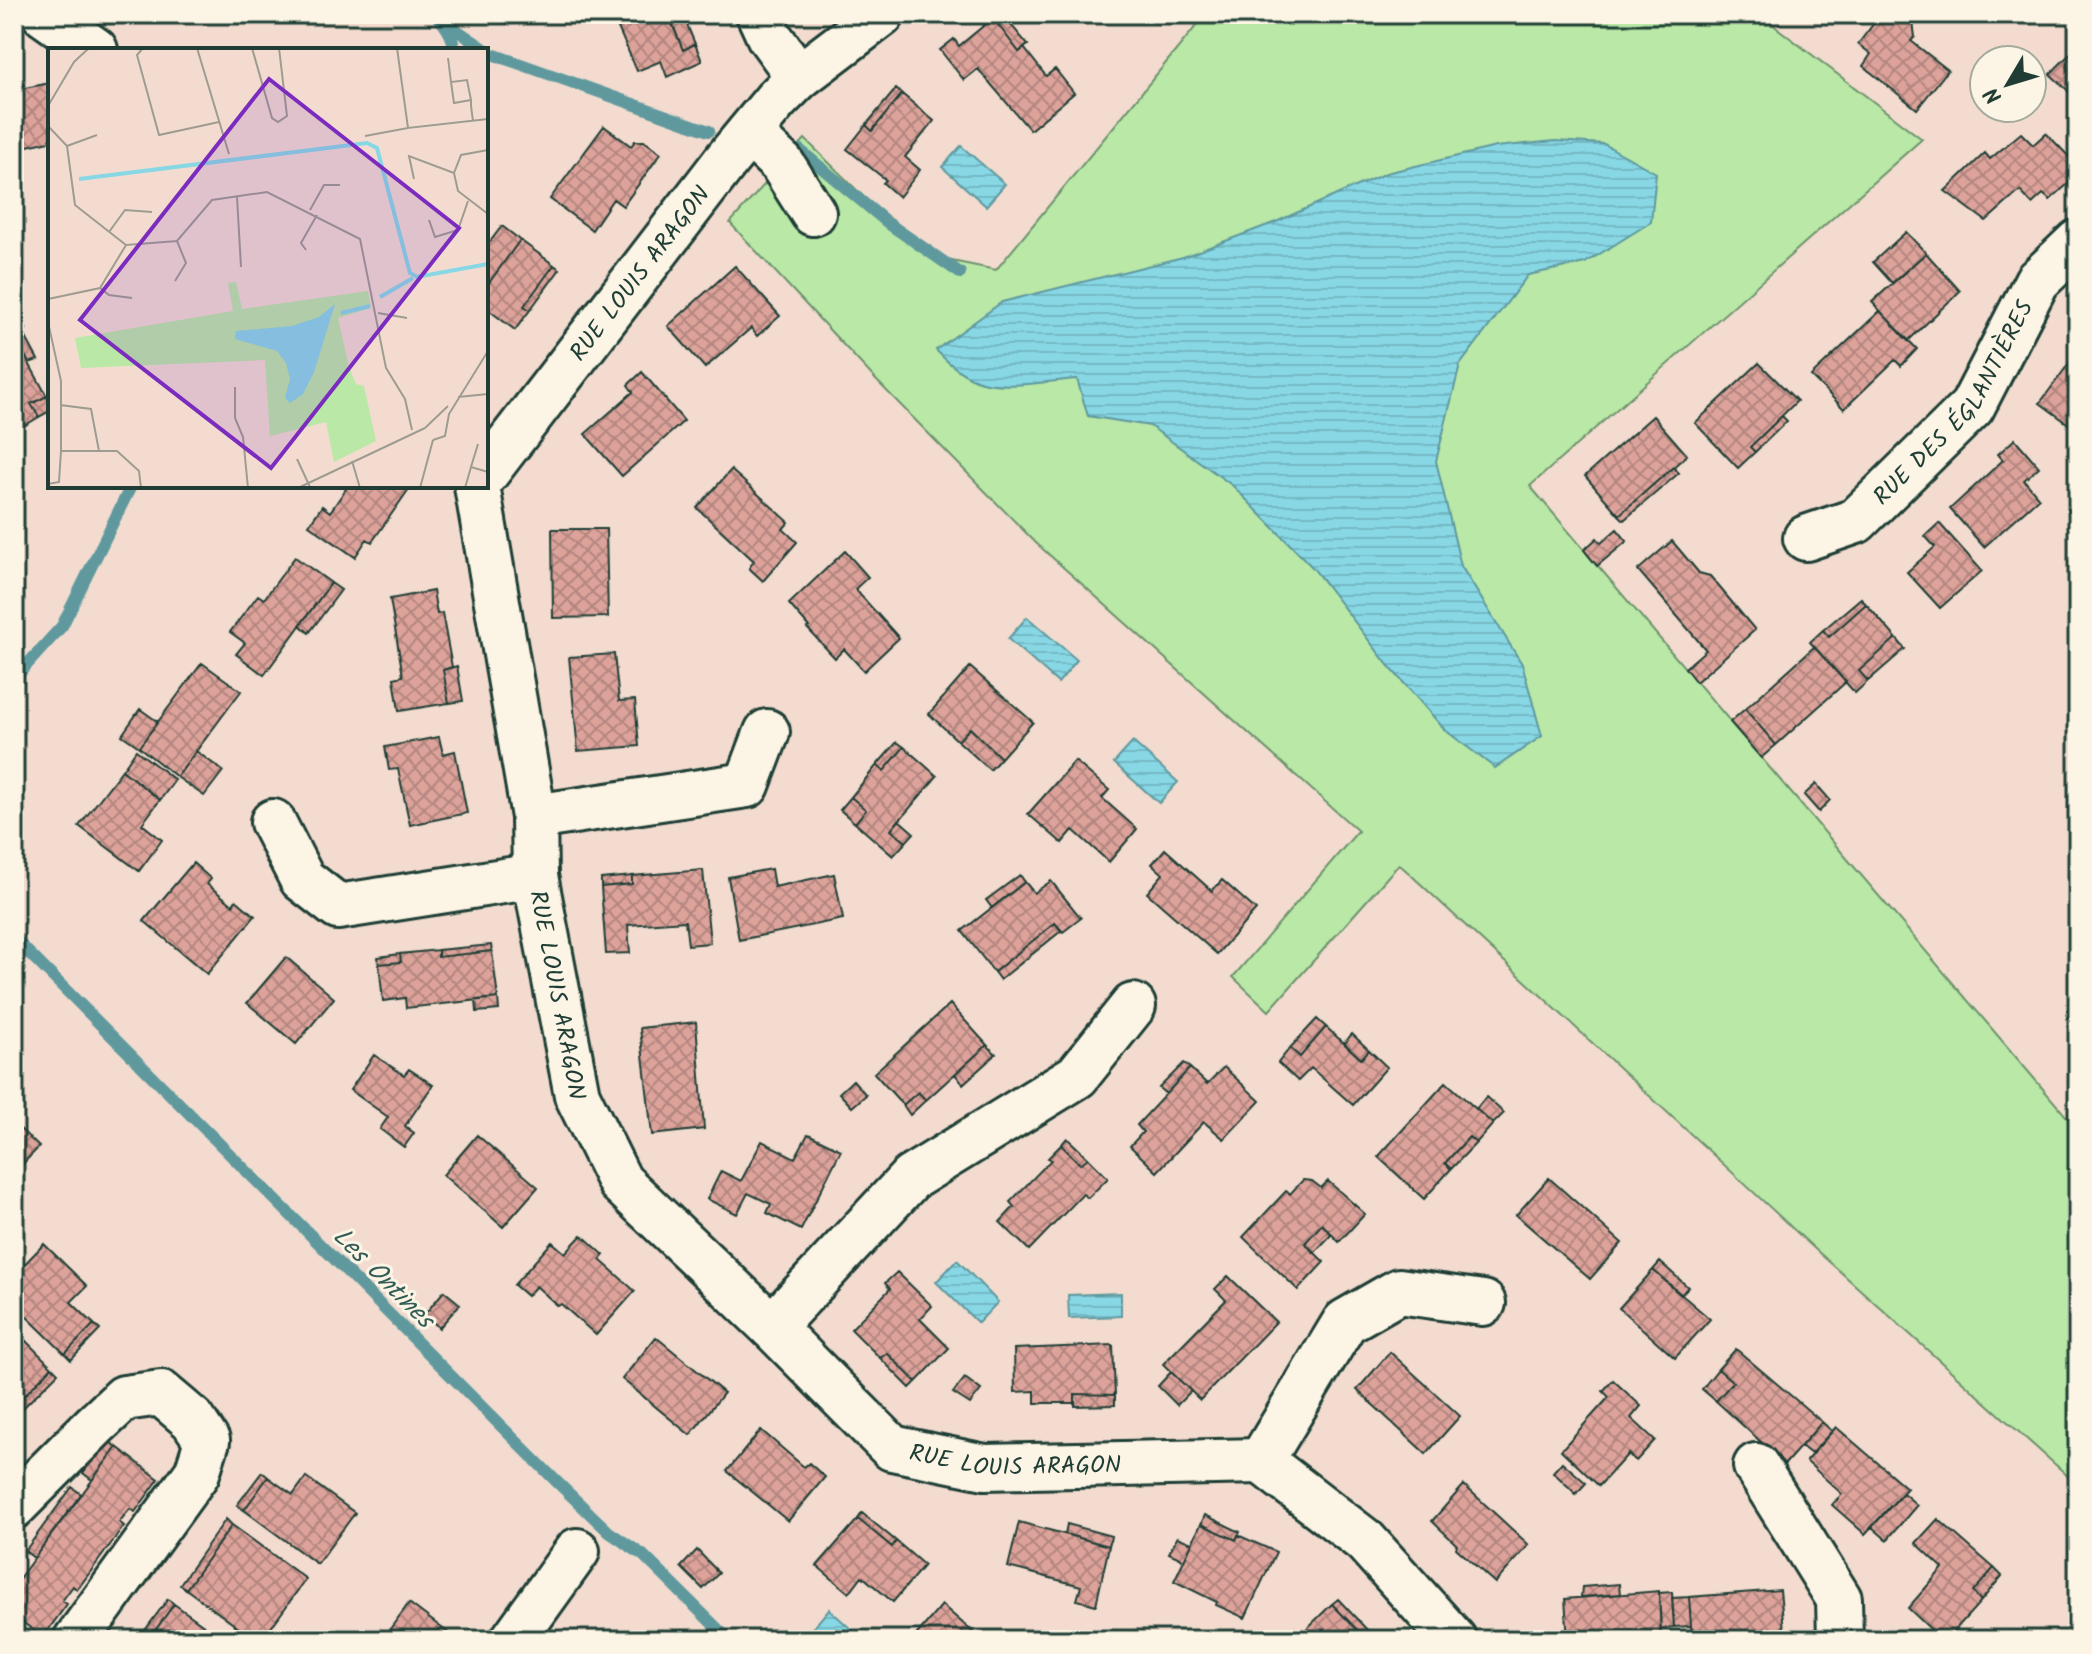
<svg xmlns="http://www.w3.org/2000/svg" width="2092" height="1654" viewBox="0 0 2092 1654" font-family="Kalam,sans-serif">
  <style>
    .green { fill: #bae8a6; stroke: #6c926d; stroke-width: 2 }
    .water { fill: url(#water-rules); stroke: #5e999e; stroke-width: 2 }
    .lines { fill: none; stroke-linecap: round; stroke-linejoin: round }
    .stream { stroke: #5e999e; stroke-width: 12 }
    .building { fill: url(#building-cross-hatch); stroke: #1f3d34; stroke-width: 2 }
    .minor-casing { stroke: #1f3d34; stroke-width: 50 }
    .minor { stroke: #fcf5e5; stroke-width: 44 }
    .labels { text-anchor: middle; stroke-width: 6; stroke-linejoin: round; paint-order: stroke }
    .street-label { font-size: 24px; fill: #1f3d34; stroke: #fcf5e5 }
    .water-label { font-size: 26px; font-style: italic; fill: #345c57; stroke: #fcf5e5 }
    .inset-river { fill: none; stroke: #88d7e5; stroke-width: 4 }
    .inset-road { fill: none; stroke: #9e9c91; stroke-width: 2 }
    .view { fill: #7b2cbf; fill-opacity: 0.15; stroke: #7b2cbf; stroke-width: 4 }
    .inset-edge { fill: none; stroke: #1f3d34; stroke-width: 4 }
  </style>
  <defs>
    <pattern id="water-rules" width="6" height="5" patternUnits="userSpaceOnUse" patternTransform="scale(2)"><rect width="6" height="5" fill="#88d7e5"/><path d="M0 2.5h6" fill="none" stroke="#75b9c5"/></pattern>
    <pattern id="building-cross-hatch" width="8" height="8" patternUnits="userSpaceOnUse" patternTransform="scale(2)"><rect width="8" height="8" fill="#dda39b"/><path d="M0 0l8 8M0 8l8-8" fill="none" stroke="#b3867f"/></pattern>
  </defs>
  <rect width="100%" height="100%" fill="#f3dccf"/>
  <filter id="ink" filterUnits="userSpaceOnUse"><feTurbulence type="fractalNoise" baseFrequency=".0125" numOctaves="2"/><feDisplacementMap in="SourceGraphic" scale="16" xChannelSelector="R" yChannelSelector="G"/><feConvolveMatrix kernelMatrix="1 2 1 2 8 2 1 2 1" color-interpolation-filters="sRGB"/></filter>
  <g filter="url(#ink)">
    <path class="green" d="M1206 14H1759L1922 139 1530 486 2078 1130V1485L1816 1250 1399 864 1269 1011 1233 977 1358 831 1036 543 877 381 730 223 805 139 874 207 947 260 996 270Z"/>
    <path class="water" d="M1555 141 1604 144 1656 173 1651 222 1585 263 1528 275 1460 365 1436 461 1461 566 1522 664 1542 736 1495 768 1445 730 1388 665 1313 568 1233 486 1150 426 1088 416 1077 379C1047 381 1012 389 982 382 965 377 948 363 936 350L1002 302 1183 257 1276 222 1386 173 1496 147Z
      M961 146 1005 184 986 206 942 167Z
      M1027 617 1077 660 1058 683 1008 639Z
      M1133 742 1178 782 1159 803 1114 763Z
      M957 1260 998 1302 978 1323 936 1282Z
      M1121 1293V1316L1069 1318 1068 1295Z
      M829 1609 852 1630 843 1640H803Z"/>
    <g class="lines">
      <path class="stream" d="M435 14C444 22 454 37 454 50
        M442 20 492 54 709 131
        M800 150 889 224 960 273
        M14 679 62 626 131 486
        M14 938 557 1482 609 1532 643 1555 729 1640"/>
    </g>
    <path class="building" d="M612 14H668L683 50 695 44 702 61 667 77 661 61 637 71Z
      M998 14H1002L1028 45 1019 52 993 18Z
      M1881 14H1916H1912L1915 37 1911 41 1948 70 1917 109 1863 66 1871 54 1858 44Z
      M683 15 695 44 683 50 671 20Z
      M993 18 1019 52 1024 48 1046 76 1055 69 1074 93 1030 130 978 69 964 80 940 50 954 39 959 46Z
      M2078 46V100L2050 74Z
      M50 83V141L14 149V90Z
      M896 89 902 94 872 131 866 125Z
      M902 94 934 121 905 157 920 170 899 197 883 183 886 180 847 149 866 125 872 131Z
      M604 126 631 146 635 141H644L661 153 623 206 613 199 592 230 550 199Z
      M2021 133 2033 145 2046 133 2078 166V175L2050 200 2043 194 2032 204 2020 191 1986 221 1945 191 1985 153 1990 159Z
      M502 226 520 240 486 287V247Z
      M1906 232 1926 253 1892 283 1873 262Z
      M520 240 554 265 524 306 530 310 515 330 486 308V287Z
      M1926 253 1960 291 1908 341 1872 302Z
      M554 265 560 269 530 310 524 306Z
      M735 266 780 316 757 336 751 328 705 368 668 326Z
      M14 307 26 329 14 336 47 396 31 404 39 417 17 430 14 424Z
      M1880 311 1917 349 1901 366 1895 360 1844 409 1811 376Z
      M23 332 38 360 29 363 14 336Z
      M2078 351V431L2040 403Z
      M1759 363 1797 401 1750 447 1755 452 1738 468 1695 423Z
      M642 372 684 421 622 476 585 434 633 392 628 385Z
      M47 396 50 402V411L39 417 31 404Z
      M1653 416 1687 455 1619 515 1585 476Z
      M1782 416 1787 421 1755 452 1750 447Z
      M2015 439 2039 467 2024 480 2039 498 1984 547 1950 509 2003 460 1998 454Z
      M1673 467 1679 473 1624 520 1619 515Z
      M731 470 789 522 783 529 797 542 763 581 749 568 754 561 697 508Z
      M348 486H411L372 542 367 539 355 557 309 525 322 506 330 512Z
      M1939 523 1982 571 1940 608 1907 572 1935 547 1925 536Z
      M552 529H606L608 617 553 618Z
      M1617 529 1627 541 1597 566 1584 550 1597 538 1601 543Z
      M1672 541 1699 573 1710 576 1755 630 1696 682 1685 668 1706 650 1638 570Z
      M845 551 868 577 855 589 899 638 864 671 844 649 835 658 807 628 809 627 789 604Z
      M295 557 331 583 264 675 236 654 245 643 230 632 258 595 264 599Z
      M331 583 341 590 309 633 300 625Z
      M433 591 437 614 442 613 452 667 443 670 449 703 399 711 394 678 403 676 390 599Z
      M1861 598 1866 604 1829 637 1823 630Z
      M1866 604 1896 638 1859 671 1868 681 1855 693 1810 642 1823 630 1829 637Z
      M1896 638 1905 649 1868 681 1859 671Z
      M1814 647 1846 682 1776 745 1745 709Z
      M614 654 619 701 635 700 639 746 578 751 569 657Z
      M202 663 241 691 177 777 139 747Z
      M457 666 463 701 449 703 443 670Z
      M970 667 1033 722 1001 758 970 728 958 741 929 714Z
      M140 709 158 722 139 747 122 735Z
      M1745 709 1776 745 1761 758 1730 722Z
      M970 728 1001 758 990 770 958 741Z
      M439 737 443 754 455 751 467 813 410 825 398 769 389 770 385 747Z
      M897 742 904 747 884 771 877 765Z
      M904 747 937 776 891 830 906 842 893 856 855 823 866 810 851 797 877 765 884 771Z
      M136 750 175 780 160 800 122 770Z
      M196 751 223 771 204 796 177 777Z
      M1075 761 1109 790 1102 798 1137 829 1109 862 1073 830 1062 843 1028 814Z
      M122 770 160 800 142 824 162 840 139 871 79 826Z
      M1816 784 1830 800 1819 812 1804 795Z
      M851 797 866 810 855 823 840 810Z
      M899 820 914 833 906 842 891 830Z
      M1165 849 1212 891 1222 880 1256 910 1217 954 1147 893 1163 874 1152 864Z
      M193 863 211 879 207 884 233 905 236 900 255 916 207 974 144 921Z
      M771 869 774 887 834 874 843 919 739 940 728 877Z
      M703 870 710 943 688 945 685 921 628 925 630 953 606 954 601 887 632 884V876Z
      M1020 875 1025 882 992 908 986 900Z
      M632 876V884L601 887V879Z
      M1051 881 1081 918 1063 932 1055 923 994 972 962 931 1025 882 1034 893Z
      M1055 923 1061 931 1000 980 994 972Z
      M491 945 492 951 438 957V950Z
      M438 950V957L492 951 498 998 406 1008 405 998 383 1001 379 964 401 962 400 954Z
      M400 954 401 962 379 964 378 957Z
      M286 957 334 998 296 1044 247 1003Z
      M498 998 499 1010 477 1012 476 1000Z
      M950 1004 987 1045 926 1100 918 1092 903 1105 874 1073Z
      M1317 1019 1326 1027 1300 1057 1290 1048Z
      M696 1022 704 1129 652 1135 640 1028Z
      M1326 1027 1361 1059 1369 1050 1387 1067 1353 1105 1311 1068 1298 1081 1278 1063 1290 1048 1300 1057Z
      M1352 1034 1369 1050 1361 1059 1344 1043Z
      M987 1045 996 1054 963 1084 955 1074Z
      M374 1055 404 1075 409 1069 433 1085 405 1126 414 1133 404 1147 380 1129 388 1117 350 1090Z
      M1184 1063 1190 1068 1166 1094 1159 1088Z
      M1224 1067 1260 1101 1224 1139 1204 1122 1157 1172 1130 1146 1143 1132 1137 1125 1190 1068 1207 1084Z
      M853 1080 866 1095 852 1107 839 1093Z
      M1446 1082 1493 1124 1476 1143 1469 1137 1445 1163 1451 1169 1424 1199 1378 1157Z
      M918 1092 926 1100 910 1115 903 1105Z
      M1486 1097 1504 1113 1493 1124 1476 1109Z
      M14 1123 39 1147 14 1173Z
      M808 1134 841 1150 801 1230 767 1213 771 1204 748 1193 737 1214 707 1199 721 1171 741 1181 762 1141 795 1158Z
      M477 1135 538 1187 503 1227 443 1175Z
      M1469 1137 1476 1143 1451 1169 1445 1163Z
      M1067 1138 1088 1158 1080 1164 1061 1145Z
      M1061 1145 1080 1164 1088 1158 1108 1178 1088 1198 1083 1194 1029 1250 1000 1222 1014 1207 1010 1202 1051 1160 1048 1158Z
      M1549 1178 1622 1243 1590 1279 1516 1215Z
      M1303 1180 1312 1181 1321 1188 1328 1181 1365 1214 1339 1242 1322 1224 1305 1243 1324 1262 1298 1290 1243 1237 1286 1191 1290 1194Z
      M1322 1224 1332 1234 1314 1253 1305 1243Z
      M582 1235 604 1255 600 1260 635 1291 596 1335 561 1304 558 1306 536 1286 527 1296 514 1285 552 1242 565 1253Z
      M44 1244 87 1286 71 1302 94 1324 65 1354 14 1304V1275Z
      M1660 1262 1688 1287 1681 1295 1653 1270Z
      M1653 1270 1710 1319 1675 1358 1619 1308Z
      M897 1272 932 1306 920 1319 949 1348 916 1382 887 1353 880 1358 851 1329 890 1289 885 1283Z
      M1228 1276 1276 1322 1200 1400 1163 1364 1226 1300 1215 1289Z
      M444 1291 460 1304 439 1328 425 1314Z
      M94 1324 100 1330 71 1360 65 1354Z
      M14 1329 52 1367 14 1406Z
      M656 1337 724 1393 690 1435 622 1379Z
      M1113 1345 1115 1395 1075 1394V1403H1035V1391L1015 1392 1014 1349Z
      M1736 1349 1822 1422 1785 1464 1716 1401 1733 1382 1718 1369Z
      M1390 1352 1460 1416 1426 1454 1357 1390Z
      M887 1353 916 1382 910 1388 880 1358Z
      M52 1367 58 1373 14 1417V1406Z
      M1718 1369 1733 1382 1716 1401 1702 1389Z
      M1171 1372 1191 1391 1177 1405 1158 1386Z
      M965 1378 981 1390 970 1404 953 1393Z
      M1613 1380 1641 1406 1631 1418 1655 1440 1636 1461 1628 1454 1599 1486 1561 1450 1609 1397 1603 1391Z
      M1075 1394 1115 1395V1405L1075 1406Z
      M1822 1422 1832 1431 1811 1454 1801 1446Z
      M1836 1427 1907 1488 1865 1534 1832 1505 1842 1494 1806 1461Z
      M761 1430 804 1467 809 1463 825 1477 788 1521 727 1471Z
      M107 1440 117 1447 92 1480 83 1473Z
      M117 1447 159 1479 135 1512 130 1509 119 1522 124 1526 77 1590 73 1586 62 1601 67 1604 43 1637 14 1616V1585Z
      M1562 1462 1586 1483 1576 1494 1553 1472Z
      M262 1472 268 1477 244 1510 237 1505Z
      M268 1477 293 1495 306 1477 355 1513 317 1564 244 1510Z
      M1464 1485 1529 1545 1495 1583 1456 1548 1457 1545 1432 1521Z
      M72 1487 81 1494 34 1558 25 1551Z
      M1903 1493 1917 1505 1887 1540 1872 1527Z
      M862 1513 896 1541 892 1547 858 1519Z
      M1205 1515 1240 1532 1236 1540 1201 1524Z
      M226 1519 232 1525 186 1589 180 1584Z
      M858 1519 892 1547 896 1541 924 1565 893 1602 862 1576 849 1593 817 1566Z
      M1938 1519 1994 1568 1973 1592 1981 1601 1946 1640H1942L1908 1608 1943 1568 1916 1543Z
      M1019 1522 1109 1546 1096 1605 1077 1600 1081 1586 1008 1567Z
      M1067 1524 1111 1536 1109 1546 1065 1534Z
      M1201 1524 1236 1540 1238 1535 1276 1552 1245 1618 1216 1605 1217 1602 1174 1581Z
      M232 1525 306 1579 262 1640H232L240 1629 186 1589Z
      M1177 1537 1192 1543 1184 1560 1169 1553Z
      M697 1550 719 1573 703 1589 681 1567Z
      M1994 1568 2002 1576 1981 1601 1973 1592Z
      M1619 1584 1620 1594 1581 1597 1582 1587Z
      M1780 1590 1785 1640H1750V1636L1712 1640H1692L1689 1597Z
      M1659 1591 1661 1640H1568L1565 1599Z
      M1672 1592 1674 1627 1661 1629 1659 1593Z
      M1689 1597 1691 1626 1674 1627 1672 1598Z
      M168 1599 174 1604 150 1638 143 1633Z
      M1338 1599 1370 1633 1365 1638 1332 1604Z
      M409 1603 451 1635 448 1640H382Z
      M174 1604 225 1640H153L150 1638Z
      M1332 1604 1365 1638 1370 1633 1377 1640H1300L1297 1638Z
      M942 1605 982 1640H912Z"/>
    <g class="lines">
      <g class="minor-casing">
        <g id="minor">
          <path d="M44 14 95 50"/>
          <path d="M759 14 769 36 799 77"/>
          <path d="M749 133 782 164 813 213"/>
          <path id="s1" d="M486 473 728 158 776 100 799 77 882 14"/>
          <path id="s2" d="M477 486 534 817 535 876 577 1095 620 1182 772 1327 892 1448 985 1467 1261 1461 1365 1541 1454 1640"/>
          <path id="s3" d="M1806 538 1856 521 1972 407 2037 281 2078 242"/>
          <path d="M534 817 747 785 767 732"/>
          <path d="M273 822 302 879 338 907 535 876"/>
          <path d="M772 1327 911 1178 1077 1076 1133 1006"/>
          <path d="M1261 1461 1345 1322 1399 1291 1483 1303"/>
          <path d="M1756 1466 1839 1599 1840 1640"/>
          <path d="M14 1506 95 1425 124 1398 161 1393 193 1420 207 1441 197 1473 76 1640"/>
          <path d="M513 1640 577 1551"/>
        </g>
      </g>
      <use href="#minor" class="minor"/>
    </g>
  </g>
  <g class="labels">
    <g class="street-label">
      <text dy="8" stroke="none"><textPath href="#s1" startOffset="252">RUE LOUIS ARAGON</textPath></text>
      <text dy="8" stroke="none"><textPath href="#s3" startOffset="208">RUE DES ÉGLANTIÈRES</textPath></text>
      <text dy="8" stroke="none"><textPath href="#s2" startOffset="516">RUE LOUIS ARAGON</textPath></text>
      <text dy="8" stroke="none"><textPath href="#s2" startOffset="1220">RUE LOUIS ARAGON</textPath></text>
    </g>
    <g class="water-label">
      <text transform="translate(384 1277) rotate(45)" y="9">Les Ontines</text>
    </g>
  </g>
  <g transform="translate(48 48)">
    <rect width="440" height="440" fill="#f3dccf"/>
    <path d="M188 234 194 261 320 243 323 260 290 270 301 319 308 336 316 338 328 393 286 414 278 374 222 388 217 312 33 320 27 290 185 263 180 235Z" fill="#bae8a6"/>
    <path d="M287 256 266 324 255 346 242 355 237 350 242 331 238 315 229 303 187 291 188 283 244 278 271 269Z" fill="#88d7e5"/>
    <path class="inset-river" d="M31 131 319 95 329 100 362 225 369 229 440 216M332 249 365 230M293 265 322 258"/>
    <path class="inset-road" d="M95 0 89 7 111 87 171 74M149 0 181 106M204 0 224 70 230 74 239 68 231 0M349 0 360 80 440 71M400 10 403 34M423 52 406 55 403 34 419 32 423 52V58L425 73M0 58 26 14 41 0M0 78 19 98 27 157 78 197 129 193 164 152 219 144 312 191 338 320 357 351 364 382M317 88 360 80M19 98 49 87M440 102 413 107 406 125 410 143 440 166M366 131 361 108 406 125M189 149 193 219M262 162 276 137H292M381 172 387 189 410 182 420 153M61 184 77 162 104 164M258 202 253 195 269 167M127 233 138 215 129 193M52 240 61 247 84 250M0 251 52 240 78 197M330 265 359 270M0 274 13 333V403H69L91 423 93 440M187 339V370L195 389 200 440M410 349 440 346M12 357 43 361 51 403M377 380 400 358M385 392 397 388 401 366 440 303M249 411 262 439M304 413 312 440M423 419 430 396M0 436 11 434 13 403M250 440 377 380M372 440 385 392M417 440 423 419 440 424"/>
    <path class="view" d="M221 31 411 180 223 420 32 272Z"/>
    <rect width="440" height="440" class="inset-edge"/>
  </g>
  <rect width="2092" height="1654" fill="none" stroke="#fcf5e5" stroke-width="48"/>
  <rect x="24" y="24" width="2044" height="1606" fill="none" stroke="#1f3d34" stroke-width="3" filter="url(#ink)"/>
  <g transform="translate(2008 84) rotate(232)"><circle r="38" fill="#fcf5e5" stroke="#a4ab9e" stroke-width="2"/>
  <path d="M0-6L14 30L0 20L-14 30Z" fill="#1f3d34"/>
  <text y="-12" font-size="22" font-weight="bold" text-anchor="middle" fill="#1f3d34">N</text>
  </g>
</svg>
